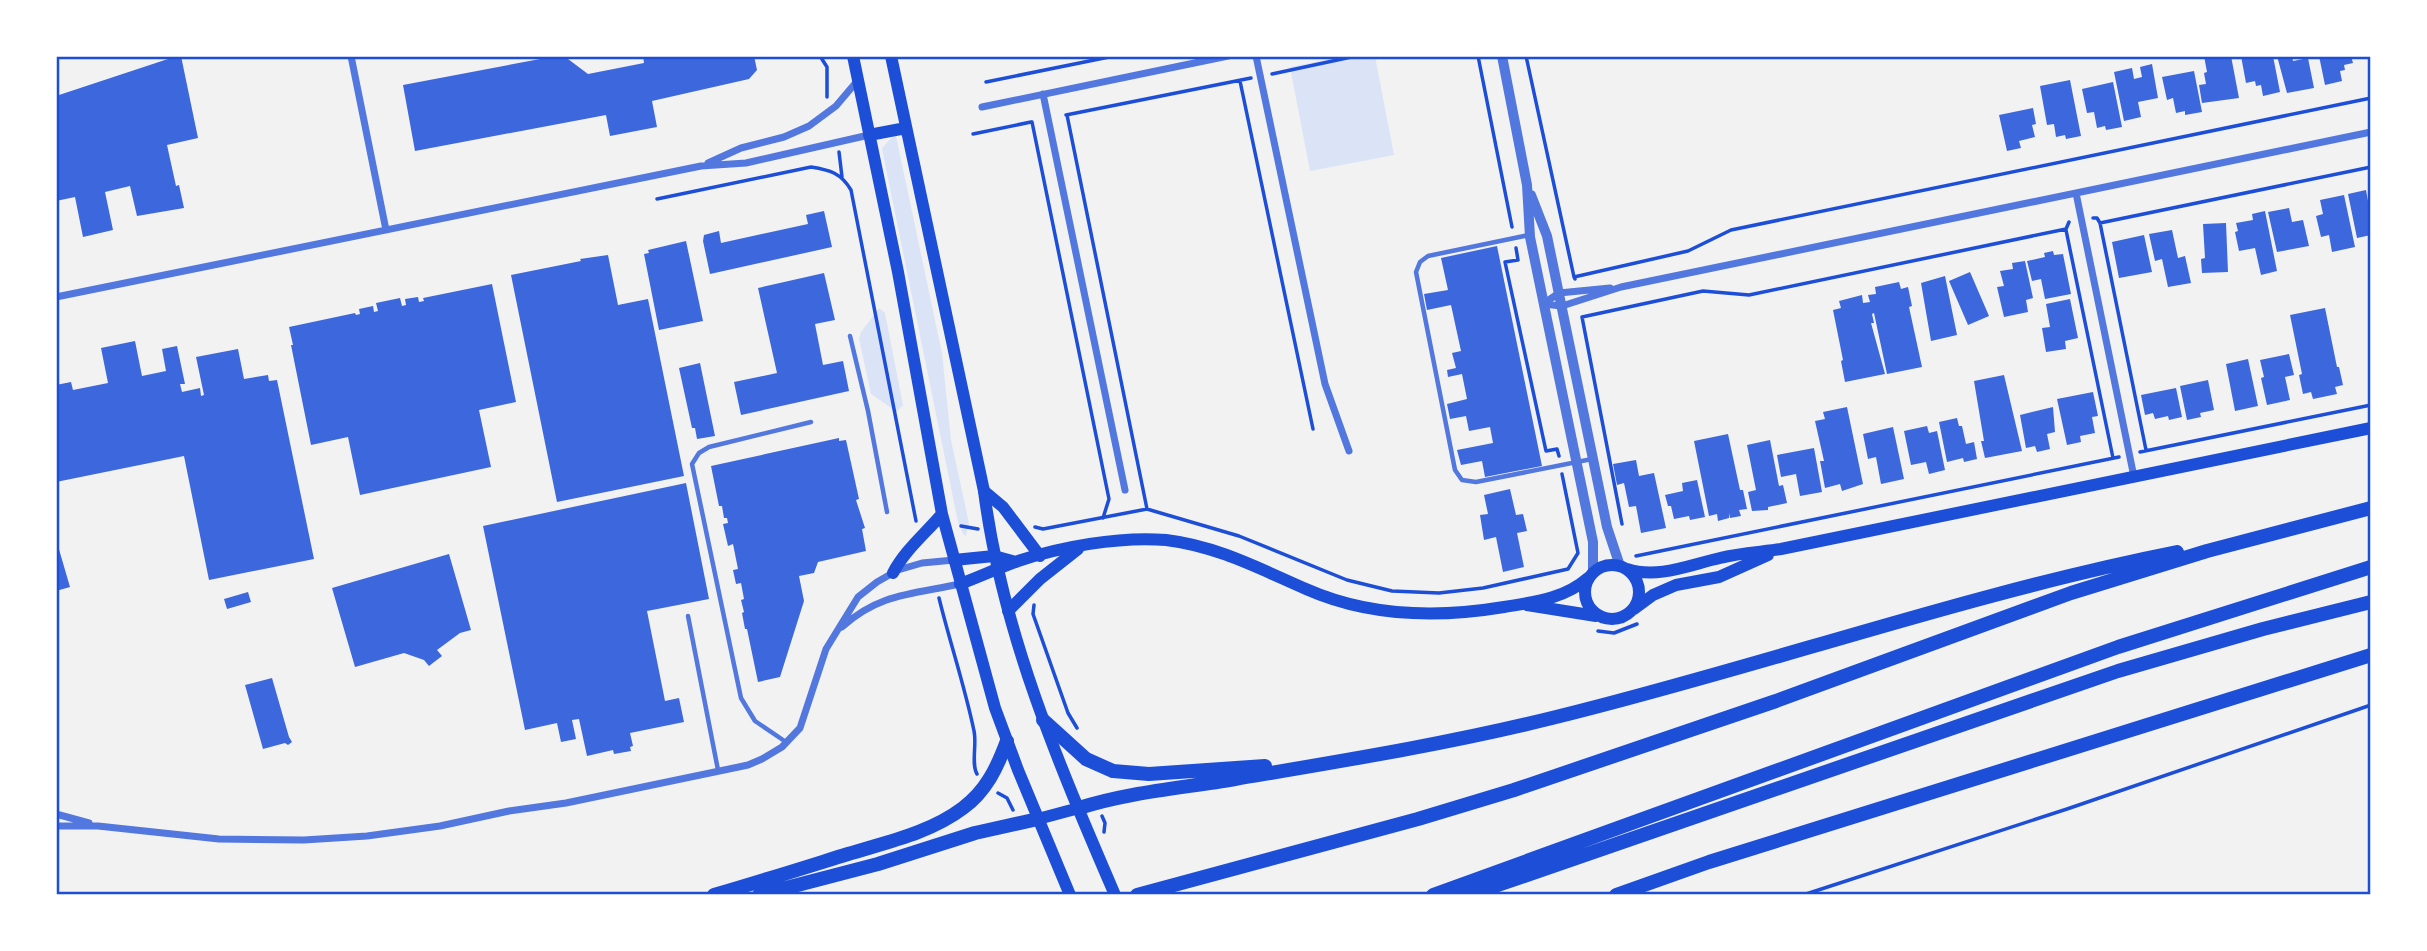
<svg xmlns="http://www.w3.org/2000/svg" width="2427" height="951" viewBox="0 0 2427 951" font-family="Jost,sans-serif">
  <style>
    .green { fill: #dbe4f7 }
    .building { fill: #3d67dc }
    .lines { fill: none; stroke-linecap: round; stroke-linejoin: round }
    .path { stroke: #1d4ed8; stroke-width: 3.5 }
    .service { stroke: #5277de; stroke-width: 4.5 }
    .minor { stroke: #5277de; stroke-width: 7 }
    .tertiary { stroke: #5277de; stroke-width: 10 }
    .secondary { stroke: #1d4ed8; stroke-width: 12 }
    .primary { stroke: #1d4ed8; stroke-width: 12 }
    .motorway { stroke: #1d4ed8; stroke-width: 14 }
    .neatline { fill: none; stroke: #1d4ed8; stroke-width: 2.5 }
  </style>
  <rect width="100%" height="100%" fill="#f2f2f2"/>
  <path class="green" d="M1345 56H1375L1394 155 1310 171 1290 67Z
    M894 135 896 136 942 353 951 440 969 523 966 536 963 534 958 522 885 164 882 148Z
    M879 308 885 313 903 405 897 412 871 394 859 339 861 332Z"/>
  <path class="building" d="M177 56H181L198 138 167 145 176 186 179 185 184 208 137 216 130 186 105 192 113 230 83 237 75 197 56 201V96Z
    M556 56H564L588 74 644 63 643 56H754L757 70 749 79 652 101 657 127 610 136 606 115 415 151 403 85Z
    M2204 56H2231L2239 98 2202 103 2199 85 2206 84 2204 73 2207 72Z
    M2241 56H2273L2280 92 2263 96 2261 85 2256 86 2255 81 2246 83Z
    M2277 56H2292L2293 61 2308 58 2314 88 2287 93Z
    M2319 56H2351L2353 63 2344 65 2345 70 2340 71 2342 81 2325 85Z
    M2152 64 2158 98 2138 102 2141 117 2124 121 2114 72 2132 68 2134 79 2142 77 2140 67Z
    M2194 71 2202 112 2185 115V111L2176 113 2173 98 2167 100 2162 77Z
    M2070 80 2081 136 2066 139 2065 135 2056 137 2054 124 2047 125 2040 86Z
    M2113 82 2122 127 2106 130 2105 126 2097 128 2094 112 2087 113 2082 89Z
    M2033 108 2036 124 2032 125 2035 137 2019 141 2021 148 2007 151 1999 115Z
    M2366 190 2368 201 2371 200V235L2357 238 2348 194Z
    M2344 195 2355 247 2332 252 2329 235 2321 237 2316 216 2323 214 2320 200Z
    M2289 208 2292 222 2303 220 2309 246 2277 252 2268 212Z
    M824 211 832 247 710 274 703 241 704 235 719 231 721 243 808 224 806 215Z
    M2265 211 2277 271 2261 275 2255 248 2239 251 2235 232 2238 231 2236 223 2253 220 2252 214Z
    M2226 223 2228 272 2202 273 2201 259 2205 258 2203 224Z
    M2172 230 2178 258 2185 256 2191 283 2168 287 2162 259 2155 261 2149 234Z
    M2144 235 2152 272 2119 278 2112 242Z
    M686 241 703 321 659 330 644 254 649 253 648 250Z
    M1497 246 1542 466 1485 477 1482 461 1461 465 1457 450 1493 443 1490 427 1469 431 1466 416 1450 419 1447 404 1467 399 1462 374 1448 377 1447 370 1456 368 1452 353 1461 351 1451 305 1427 310 1424 294 1448 290 1441 258Z
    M2053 251 2054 255 2063 254 2071 294 2045 299 2041 279 2032 281 2027 261 2045 257 2044 253Z
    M608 255 618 305 648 299 684 476 557 502 511 275 581 261 580 259Z
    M2025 261 2033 298 2026 300 2028 312 2004 317 1997 287 2004 286 2000 271 2013 269 2012 263Z
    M1970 272 1989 316 1968 325 1949 281Z
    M824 273 835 320 815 324 823 365 843 361 849 391 741 415 734 382 777 373 758 288Z
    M1945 276 1957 335 1931 341 1921 283Z
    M1899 282 1901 289 1908 287 1912 306 1909 307 1922 367 1887 374 1874 313 1872 314 1874 323H1871L1885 374 1845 382 1841 361 1843 360 1833 310 1841 308 1839 301 1862 295 1863 303 1870 302 1868 295 1876 294 1875 287Z
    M492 284 516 402 479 410 491 467 360 495 348 437 311 445 291 345H293L289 327 355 313 356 315 360 314 359 309 373 306 374 312 378 311 376 303 400 298 402 306 406 305 405 299 418 297 419 302 424 301 423 298Z
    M2070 299 2078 338 2065 341 2066 349 2046 352 2042 328 2050 327 2046 304Z
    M2325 308 2337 367H2339L2343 385 2335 387 2337 394 2313 399 2311 392 2303 394 2299 375 2302 374 2290 315Z
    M135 341 142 376 166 371 162 349 177 346 185 384H180L182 392 200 388 201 396 204 395 196 357 238 349 244 379 268 375 269 381 277 380 314 559 209 580 184 456 56 482V385L71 382 73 390 108 383 101 348Z
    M2289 354 2294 375 2285 377 2290 400 2267 405 2261 378 2264 377 2260 360Z
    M2248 359 2258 406 2235 411 2226 364Z
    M700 363 715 436 697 439 695 428H692L679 368Z
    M2004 375 2022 451 1985 458 1981 441H1984L1974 381Z
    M2208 380 2214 410 2200 413 2201 417 2187 420 2180 386Z
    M2176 388 2182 417 2169 420 2168 416 2155 419 2153 413 2145 415 2141 395Z
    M2093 392 2098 416 2092 417 2095 433 2080 436 2081 442 2067 445 2057 399Z
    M1847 407 1863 484 1842 491 1840 484 1825 488 1820 461H1824L1815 421 1825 419 1823 412Z
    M2053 407 2055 432 2047 434 2050 449 2037 452 2035 446 2026 448 2020 415Z
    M1957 418 1959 426H1962L1966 444 1974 442 1977 459 1964 462 1963 458 1947 462 1939 422Z
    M1927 426 1929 433 1937 431 1945 470 1929 474 1926 462 1911 465 1904 431Z
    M1893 427 1904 479 1881 484 1876 457 1868 459 1863 434Z
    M1728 434 1740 490H1743L1747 509 1739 510 1741 516 1730 518 1729 513V518L1718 521 1717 514 1709 516 1694 441Z
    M839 438V441L846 440 859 499 856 500 865 528 862 529 866 551 818 562 814 573 799 576 804 601 780 677 758 682 747 629H745L742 613 744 612 741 600 744 599 741 583 736 584 733 570 738 569 733 544 728 546 723 524 728 523 727 518H724L722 506H719L711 466Z
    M1770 440 1779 486 1783 485 1787 503 1768 507V510L1752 511 1748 492 1756 490 1747 445Z
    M1814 448 1822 492 1800 496 1796 474 1781 477 1777 455Z
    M1636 460 1639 476 1654 473 1666 528 1641 533 1636 506 1629 507 1624 483 1617 485 1613 464Z
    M1697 480 1705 517 1690 520 1689 516 1674 519 1671 506H1668L1665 495 1683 491 1682 483Z
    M686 483 709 599 647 611 665 701 679 698 684 722 630 733 633 746 630 747 631 751 614 754 613 750 587 756 579 719 572 720 576 739 561 742 557 723 525 730 483 526Z
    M1510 489 1516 515 1523 514 1527 531 1517 533 1524 567 1503 572 1496 537 1484 540 1480 515 1488 514 1484 495Z
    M56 539 70 587 56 591Z
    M449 554 471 630 460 633 437 650 442 656 429 666 424 660 404 653 355 667 332 588Z
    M248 592 251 602 227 609 224 599Z
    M272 678 289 737 292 742 288 745 285 743 263 749 245 685Z"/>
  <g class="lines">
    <path class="path" d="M820 56 827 67V97
      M1478 56 1512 227
      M1526 56 1574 277
      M1272 74 1356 56
      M1240 81 1313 429
      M986 82 1114 56
      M1066 115 1251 78
      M1067 115 1147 509
      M1032 122 1109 499 1103 518
      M973 134 1031 122
      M839 152 842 177
      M657 199 811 167C830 170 841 173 851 190L916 521
      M2093 218H2097L2100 223 2371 167
      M2100 223 2146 450
      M2066 230 2113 458
      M1516 248 1518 260 1505 262 1546 451 1557 449 1559 456
      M1575 279 1574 277 1688 251 1731 230 2371 98
      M2140 452 2371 405
      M1622 524 1582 317 1703 291 1749 295 2066 229 2069 222
      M961 526 978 529
      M1035 527 1043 529 1147 509 1239 536 1347 580 1392 591 1439 593 1483 588 1568 569 1578 553 1562 474
      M1636 556 2119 457
      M939 598C950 643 965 687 974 731 977 744 971 764 977 774
      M1034 605 1033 614 1068 713 1077 728
      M1598 631 1614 633 1637 624
      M998 793 1007 798 1013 810
      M1102 816 1105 823 1104 832
      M1803 895 2067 809 2371 705"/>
    <path class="service" d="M1529 235 1428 256 1420 262 1416 272 1455 470 1462 480 1476 482 1592 459
      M850 336 868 411 887 512
      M688 616 718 770
      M786 742 755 721 741 698 692 464 699 453 709 447 811 422"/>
    <path class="minor" d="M351 56 386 230
      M1256 56 1325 384 1349 451
      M1043 94 1125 490
      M982 107 1228 56
      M708 163 741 148 784 137 809 126 836 106 858 80
      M2076 193 2134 477
      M56 297 701 166 746 163 869 135
      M1543 304 1562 306 1621 287 2371 132
      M1543 304 1559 293 1610 288
      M842 627C879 593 914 594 960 584
      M56 814 89 823
      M56 826H98L219 839 304 840 367 836 440 826 509 811 566 803 748 765 762 759 782 747 800 728 826 649 858 597 877 582 898 570 922 563 954 560"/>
    <path class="tertiary" d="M1502 56 1527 185 1530 237 1593 542V573
      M1531 195 1547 236 1607 527 1620 566"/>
    <path class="secondary" d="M984 491 1003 507 1040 556
      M954 560 994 556 1016 562
      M1585 592a27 27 0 1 1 54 0a27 27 0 1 1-54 0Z
      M1627 569C1658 579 1689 565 1720 558 1740 553 1761 552 1781 549L2371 428
      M960 584C979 577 996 569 1015 562 1059 547 1120 536 1166 540 1217 546 1260 569 1306 589 1369 617 1438 618 1504 607 1534 602 1564 599 1588 578
      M1527 605 1596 616
      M1634 609 1653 595 1676 585 1719 577 1768 555
      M1008 611 1040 579 1078 549"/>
    <path class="primary" d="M853 56 898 272 942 514 995 708 1018 770 1070 895
      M891 56 984 491C1002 632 1059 765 1115 895
      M869 135 906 128
      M893 573C905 550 925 534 942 514
      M1038 819 1079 808"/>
    <path class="motorway" d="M1043 720 1086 759 1113 771 1149 774 1265 766
      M1079 808C1129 792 1183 788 1235 779 1341 761 1447 744 1552 718 1761 667 1965 594 2177 552
      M714 895C759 882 803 868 848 854 887 842 930 833 963 808 986 791 997 768 1007 741
      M759 895 878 864 975 833 1038 819
      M1137 895 1418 819 1514 790 1776 701 2071 593 2207 551 2371 508
      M1433 895 2118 647 2371 567
      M1460 895 1498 885 2118 671 2263 629 2371 602
      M1616 895 1709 862 2371 655"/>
  </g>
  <rect width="2427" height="951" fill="none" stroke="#ffffff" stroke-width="116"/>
  <rect x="58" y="58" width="2311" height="835" class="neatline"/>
</svg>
